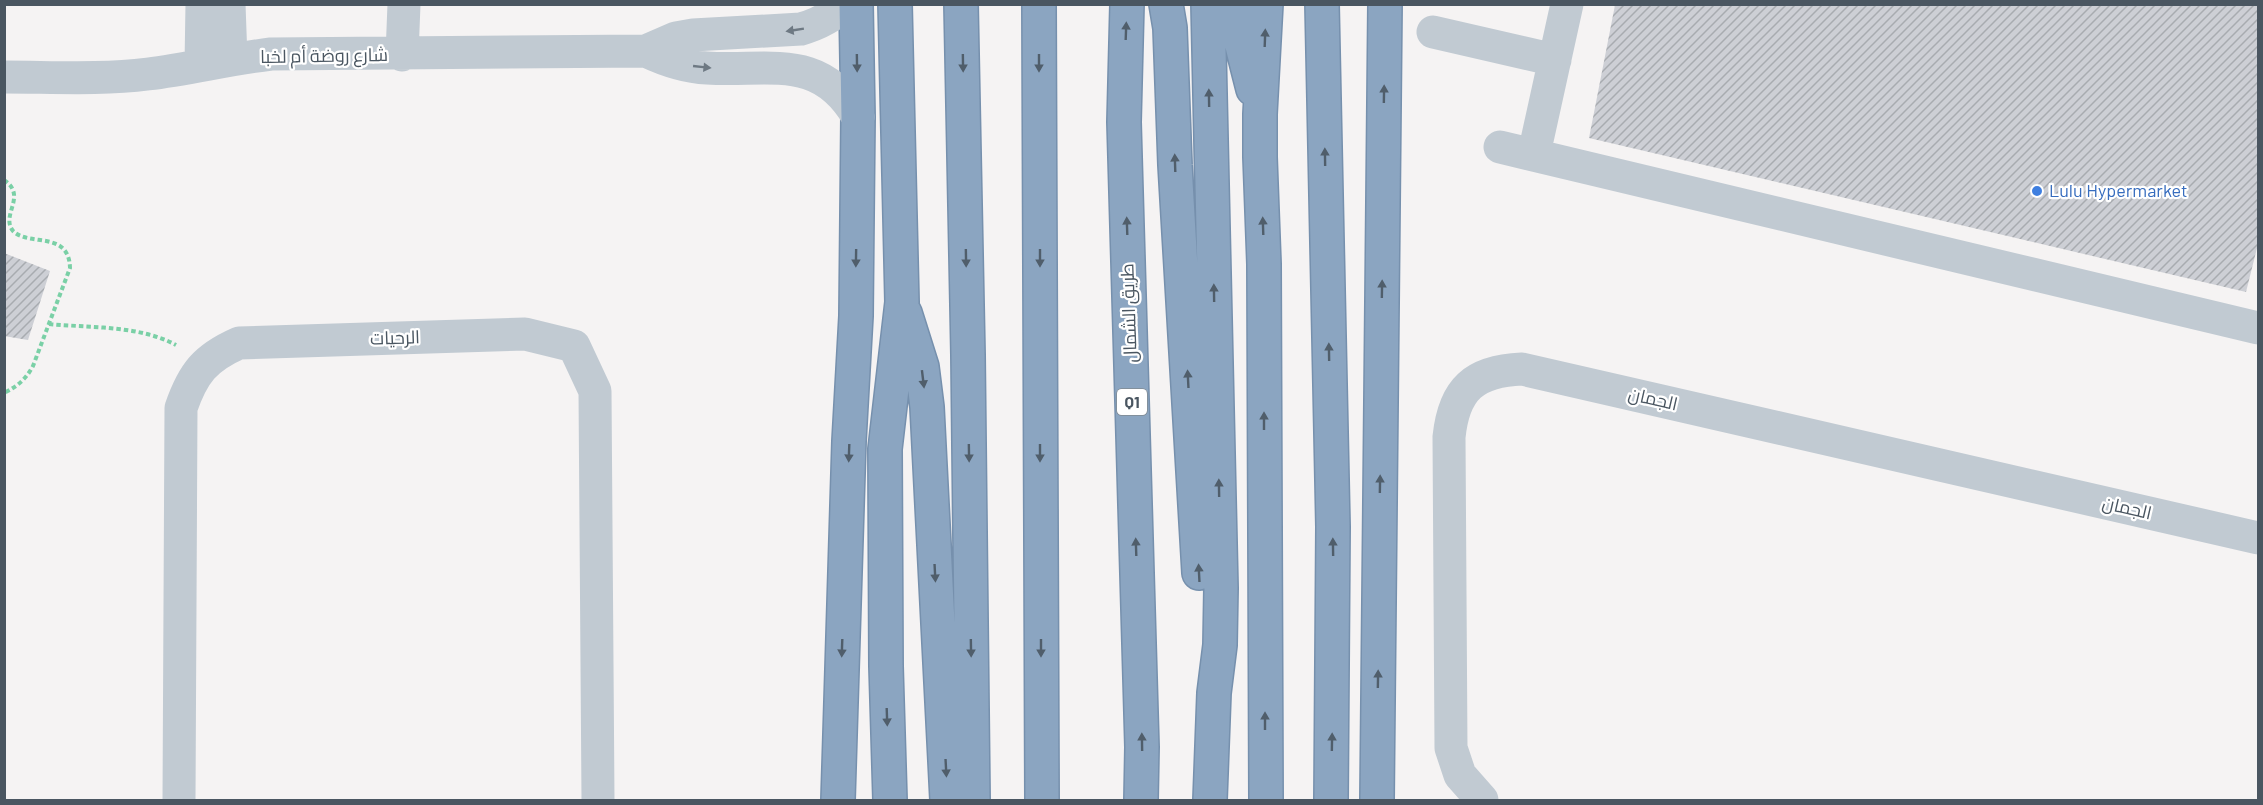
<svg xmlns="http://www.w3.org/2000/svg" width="2263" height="805" viewBox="0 0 2263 805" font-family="Barlow,Cairo,sans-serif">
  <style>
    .building { fill: url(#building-hatch) }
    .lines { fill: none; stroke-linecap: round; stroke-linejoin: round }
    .highway-casing { stroke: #7690ad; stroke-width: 36 }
    .path { stroke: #7ad0a6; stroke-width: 4; stroke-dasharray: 4.5 3; stroke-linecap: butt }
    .minor { stroke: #c1cad2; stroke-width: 33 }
    .highway { stroke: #8ba5c1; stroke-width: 33 }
    .oneway { fill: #6e7983 }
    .oneway2 { fill: #505e6b }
    .shop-dot { fill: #3f7fe0; stroke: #fff; stroke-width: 2 }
    .labels { text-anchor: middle; stroke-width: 4.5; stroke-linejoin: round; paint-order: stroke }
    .shield { fill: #fff; stroke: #808990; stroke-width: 1.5 }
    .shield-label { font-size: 16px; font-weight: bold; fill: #4a5661 }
    .street-label { font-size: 18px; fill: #4a5661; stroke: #fff }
    .shop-label { font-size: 18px; fill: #366cbe; stroke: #fff; text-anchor: start }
  </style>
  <defs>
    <pattern id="building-hatch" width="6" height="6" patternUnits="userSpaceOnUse" patternTransform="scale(1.5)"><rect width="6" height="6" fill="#cdcfd5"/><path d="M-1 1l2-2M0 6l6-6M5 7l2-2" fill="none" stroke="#a8abb0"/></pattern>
  </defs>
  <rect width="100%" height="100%" fill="#f5f3f3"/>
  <path class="building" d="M1615 5H2258V244L2246 292 1589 138Z
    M4 253 50 271 28 340 4 336Z"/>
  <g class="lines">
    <g class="highway-casing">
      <path id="highway" d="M961 4 968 355 973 800
        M1039 4 1042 800
        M1127 4 1124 122 1142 747 1141 800
        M1166 4 1170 28 1175 165 1199 573
        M1208 4 1221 588 1220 645 1214 693 1210 800
        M1235 4 1238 30 1253 89
        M1322 4 1333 527 1331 800
        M905 313 922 367 927 407 947 800
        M838 800 849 441 856 316 858 117 856 4
        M890 800 886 666 885 449 902 302 895 4
        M1266 800 1264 264 1260 157V114L1266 4
        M1377 800 1385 4"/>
    </g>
    <path class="path" d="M4 180C28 196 0 215 13 231 29 247 69 230 70 268L33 366C26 379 18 386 4 393
      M49 324C90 328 139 325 176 345"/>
    <path class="minor" d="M229 4 231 59
      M1433 32 1555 60
      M646 51 676 38 693 35 801 29C819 24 832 17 846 4
      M402 55 404 4
      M201 64 202 4
      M4 77C52 77 101 80 148 74 189 69 229 59 271 54L646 51C665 60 686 67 707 68 770 72 820 52 858 117
      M1500 147 2258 328
      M1534 154 1567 4
      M179 800 181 408C193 373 205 358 239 343L525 334 574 346 595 391 598 800
      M1482 800 1460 775 1451 748 1449 437C1454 389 1474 371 1522 369L2258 538"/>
    <use href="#highway" class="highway"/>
  </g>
  <defs><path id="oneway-solid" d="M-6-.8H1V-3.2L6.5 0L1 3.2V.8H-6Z" transform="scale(1.5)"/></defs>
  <g class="oneway">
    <use href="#oneway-solid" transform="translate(795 30) rotate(171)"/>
    <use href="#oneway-solid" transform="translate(702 67) rotate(6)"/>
  </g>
  <g class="oneway2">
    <use href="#oneway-solid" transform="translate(1126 31) rotate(-88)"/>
    <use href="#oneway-solid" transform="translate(1265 38) rotate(-88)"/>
    <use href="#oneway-solid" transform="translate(857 63) rotate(89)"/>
    <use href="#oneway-solid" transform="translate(963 63) rotate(89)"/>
    <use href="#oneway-solid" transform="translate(1039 63) rotate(90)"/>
    <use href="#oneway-solid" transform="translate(1384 94) rotate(-89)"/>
    <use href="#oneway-solid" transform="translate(1209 98) rotate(-91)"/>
    <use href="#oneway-solid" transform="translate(1325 157) rotate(-91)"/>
    <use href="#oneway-solid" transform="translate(1175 163) rotate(-92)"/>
    <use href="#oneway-solid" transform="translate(1127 226) rotate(-92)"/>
    <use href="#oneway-solid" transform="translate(1263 226) rotate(-92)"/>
    <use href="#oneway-solid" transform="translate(856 258) rotate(91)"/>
    <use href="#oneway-solid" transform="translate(966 258) rotate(89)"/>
    <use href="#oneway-solid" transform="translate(1040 258) rotate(90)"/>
    <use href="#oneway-solid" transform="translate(1382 289) rotate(-89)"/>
    <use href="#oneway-solid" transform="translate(1214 293) rotate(-91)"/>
    <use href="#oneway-solid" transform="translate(1329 352) rotate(-91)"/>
    <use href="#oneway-solid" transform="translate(923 379) rotate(83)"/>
    <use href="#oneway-solid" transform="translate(1188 379) rotate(-93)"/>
    <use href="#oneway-solid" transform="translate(1264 421) rotate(-90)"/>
    <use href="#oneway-solid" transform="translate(849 453) rotate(92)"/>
    <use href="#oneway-solid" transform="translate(969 453) rotate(89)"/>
    <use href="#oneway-solid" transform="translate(1040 453) rotate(90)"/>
    <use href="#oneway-solid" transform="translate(1380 484) rotate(-89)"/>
    <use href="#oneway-solid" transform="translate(1219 488) rotate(-91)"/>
    <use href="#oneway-solid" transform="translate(1136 547) rotate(-92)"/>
    <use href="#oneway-solid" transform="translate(1333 547) rotate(-91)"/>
    <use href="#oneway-solid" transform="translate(935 573) rotate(87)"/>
    <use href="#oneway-solid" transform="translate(1199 573) rotate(-93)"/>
    <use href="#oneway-solid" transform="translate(842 648) rotate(92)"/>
    <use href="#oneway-solid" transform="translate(971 648) rotate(89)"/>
    <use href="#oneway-solid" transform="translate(1041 648) rotate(90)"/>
    <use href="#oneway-solid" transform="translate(1378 679) rotate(-89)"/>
    <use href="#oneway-solid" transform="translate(887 717) rotate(88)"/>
    <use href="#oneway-solid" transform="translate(1265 721) rotate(-90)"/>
    <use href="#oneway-solid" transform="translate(1142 742) rotate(-91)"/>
    <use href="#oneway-solid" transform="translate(1332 742) rotate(-89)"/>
    <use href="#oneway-solid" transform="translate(946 768) rotate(87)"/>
  </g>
  <circle class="shop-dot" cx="2037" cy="191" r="6"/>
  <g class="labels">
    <rect class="shield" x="1117" y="389" width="30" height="26" rx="4.5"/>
    <g class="shield-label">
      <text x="1132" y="408">Q1</text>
    </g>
    <g class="street-label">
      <text transform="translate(324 56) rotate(-1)" y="6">شارع روضة أم لخبا</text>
      <text transform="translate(1129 313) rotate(-92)" y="6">طريق الشمال</text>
      <text transform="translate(395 338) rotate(-2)" y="6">الرحيات</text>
      <text transform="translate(1653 399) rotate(13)" y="6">الجمان</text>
      <text transform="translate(2127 508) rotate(13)" y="6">الجمان</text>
    </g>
    <g class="shop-label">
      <text x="2049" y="197">Lulu Hypermarket</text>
    </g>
  </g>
  <rect width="2263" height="805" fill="none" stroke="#4a5661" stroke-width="12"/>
</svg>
